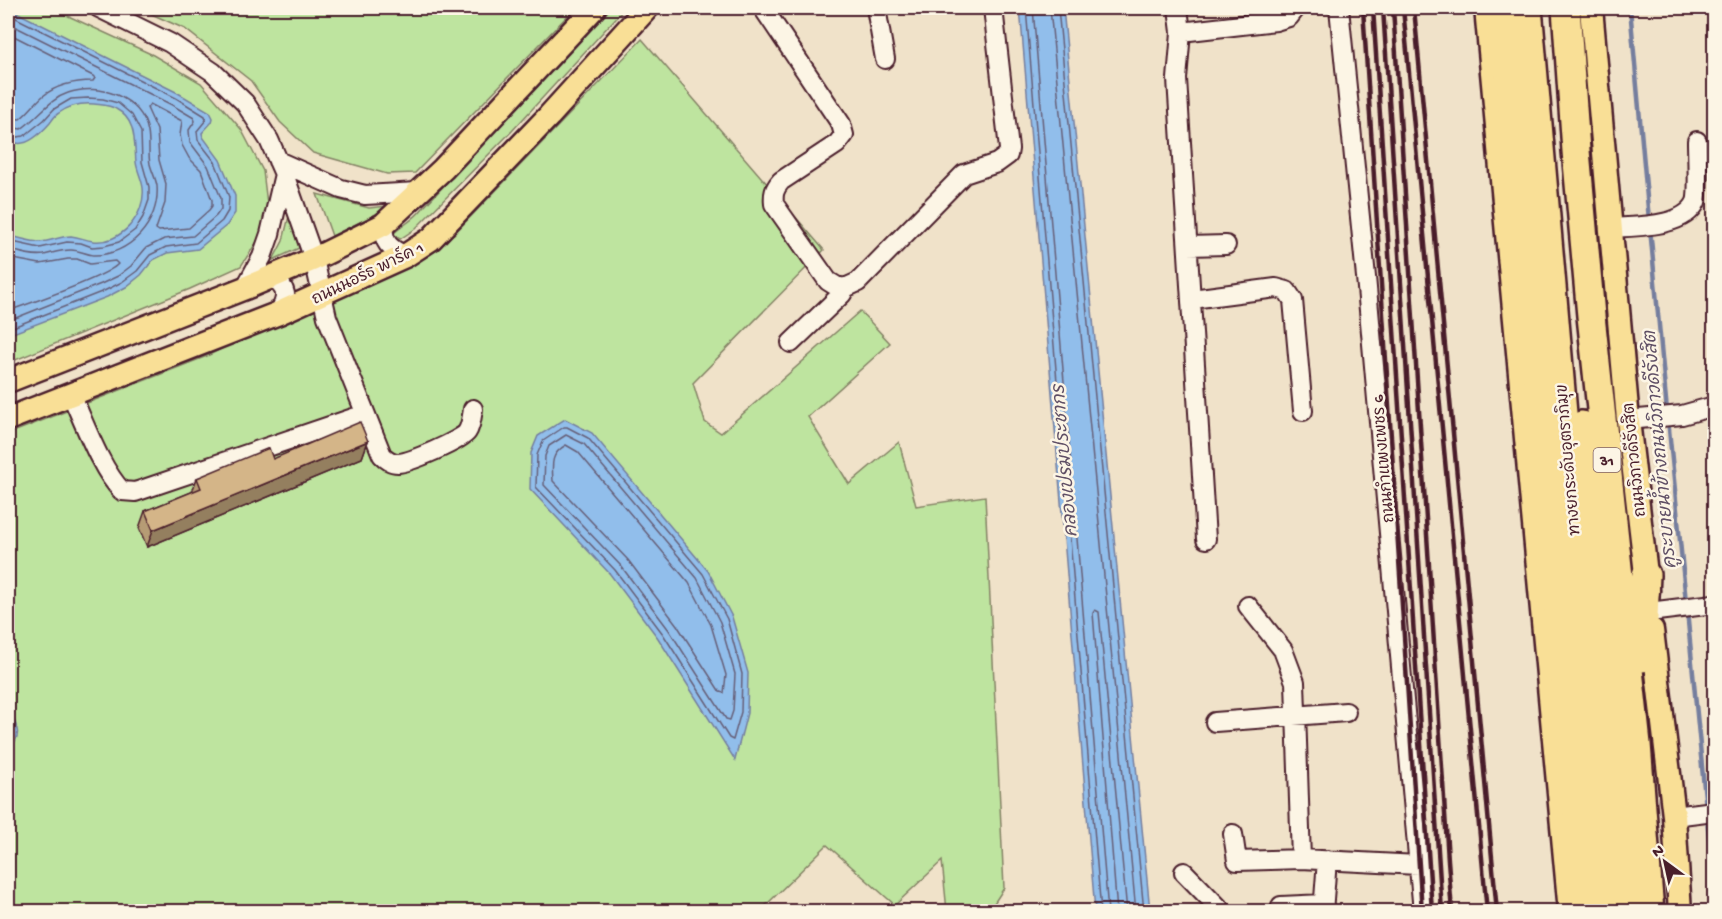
<svg xmlns="http://www.w3.org/2000/svg" width="1722" height="919" viewBox="0 0 1722 919" font-family="'Gochi Hand','Playpen Sans Thai',sans-serif">
  <style>
    .green { fill: #bee49f; stroke: #848265; stroke-width: 1.5 }
    .water { fill: #91beeb; stroke: #757e9e; stroke-width: 1.5 }
    .lines { fill: none; stroke-linecap: round; stroke-linejoin: round }
    .shore { stroke: #665f78; stroke-width: 1.5 }
    .stream { stroke: #757e9e; stroke-width: 4.5 }
    .minor-casing { stroke: #4a1f2b; stroke-width: 22 }
    .major-casing { stroke: #4a1f2b; stroke-width: 27 }
    .highway-casing { stroke: #4a1f2b; stroke-width: 32 }
    .minor { stroke: #fcf5e5; stroke-width: 18 }
    .major { stroke: #f9df96; stroke-width: 22 }
    .highway { stroke: #f9df96; stroke-width: 27 }
    .rail { stroke: #4a1f2b; stroke-width: 4.5 }
    .wall { fill: #b69c75; stroke: #4a1f2b; stroke-width: 1.5 }
    .shaded-wall { fill: #947f5f; stroke: #4a1f2b; stroke-width: 1.5 }
    .building { fill: #d4b588; stroke: #4a1f2b; stroke-width: 1.5 }
    .labels { text-anchor: middle; stroke-width: 5; stroke-linejoin: round; paint-order: stroke }
    .shield { fill: #fcf5e5; stroke: #7f5f63; stroke-width: 1.5 }
    .shield-label { font-size: 15px; font-weight: bold; fill: #4a1f2b }
    .street-label { font-size: 16px; fill: #4a1f2b; stroke: #fcf5e5 }
    .water-label { font-size: 18px; font-style: italic; fill: #5f4f65; stroke: #fcf5e5 }
  </style>
  <rect width="100%" height="100%" fill="#f0e2c9"/>
  <filter id="ink" filterUnits="userSpaceOnUse"><feTurbulence type="fractalNoise" baseFrequency=".0167" numOctaves="2"/><feDisplacementMap in="SourceGraphic" scale="12" xChannelSelector="R" yChannelSelector="G"/><feConvolveMatrix kernelMatrix="1 2 1 2 8 2 1 2 1" color-interpolation-filters="sRGB"/></filter>
  <g filter="url(#ink)">
    <path class="green" d="M8 8H51L153 55 201 83 241 129 263 171 267 204 260 237 241 266 190 289 8 363Z
      M138 8H575L415 173 387 174 313 153 280 122 251 81 185 29Z
      M611 8H625L512 131 415 229 400 239 393 234C404 224 414 220 423 208Z
      M642 39 824 250 693 383 705 422 721 433 860 311 890 343 808 417 849 484 899 442 916 506 985 496 1004 888 989 911H947L942 861 895 905 827 845 760 911 8 912V434L207 356 454 234Z
      M317 194 369 208 388 206 380 212 332 236Z
      M289 216 299 248 273 260 283 241Z"/>
    <path class="water" d="M8 8 178 93 210 112 213 118 212 122 202 133 203 137 220 160 235 196V213L227 225 198 249 167 253 153 260 141 275 126 287 107 297 8 335V235C18 238 28 241 39 242 50 242 60 236 71 236 80 237 85 240 93 241 120 245 146 215 143 188 142 179 137 171 136 162 134 142 137 120 116 109 110 105 101 105 94 104 81 103 70 105 59 113 55 115 53 119 50 123 43 131 28 146 16 143 13 143 10 141 8 140Z
      M1020 8H1063L1150 911H1095Z
      M565 419 592 433 708 571 732 617 748 673 747 713 735 760 658 638 610 574 530 489 531 453 538 436Z
      M8 706C14 722 26 736 8 748Z"/>
    <g class="lines">
      <path class="shore" d="M1026 8 1101 912
        M1033 8 1108 912
        M1050 8 1136 912
        M1058 8 1144 912
        M8 14 176 98 205 116 206 120 197 131 198 140 215 162 229 197 228 211 222 221 196 243 166 247 150 255 137 271 122 282 104 291 8 329
        M8 23 172 105 194 118 195 121 189 130 190 142 208 166 221 198V209L216 216 193 236 164 239 146 248 131 266 118 276 101 284 8 321
        M8 33 93 76 95 78 93 81C75 81 58 84 43 96 35 103 29 112 20 119L8 118
        M150 104 182 121 180 135 182 145 189 158 201 170 212 200V206L209 210 189 228 159 231 156 229 165 203 166 184 159 160 157 130 147 108Z
        M8 127 21 129C38 118 49 99 68 93 99 82 142 97 148 132 150 143 148 154 150 164 152 172 156 179 157 186 160 223 129 256 93 255 85 254 79 250 71 250 61 250 53 253 44 255 32 257 19 252 8 249
        M8 135 17 137 24 136 44 120 54 109 71 99 88 98 103 99 118 103 132 115 141 132 142 162 149 187V200L143 217 135 230 119 242 104 246 92 247 81 243 67 242 40 248 8 241
        M8 258 40 264 68 259H77L90 264 115 261 118 264C108 276 28 304 8 311
        M564 427H567L588 438 703 574 727 619 742 674 741 712 733 740 729 738 663 634 615 570 536 487 537 455 543 441Z
        M566 435 584 444 697 578 720 622 735 674 733 711 730 720 726 719 669 630 621 566 544 485 545 456 549 446Z
        M566 445 578 452 689 583 711 625 726 675 724 693 720 692 677 625 628 560 553 481C552 465 550 454 566 445Z
        M1117 912 1093 613 1095 610 1099 612 1127 912"/>
      <path class="stream" d="M1630 8 1649 220
        M1650 228 1667 411
        M1668 419 1686 602
        M1687 611 1706 808
        M1707 817 1714 889"/>
      <g class="minor-casing">
        <path id="minor" d="M99 8 170 43 213 72 245 103 269 140 284 174 314 259 327 317 382 455C387 460 391 463 398 463 409 463 462 440 467 432 471 426 472 416 473 409
          M763 8 841 124 844 135 837 144 781 181C774 189 773 194 774 204L828 281 836 286 845 288
          M876 8 885 59
          M1178 8 1181 32
          M1339 8 1366 277 1423 912
          M278 161 341 189 365 195 418 192
          M383 225C384 245 389 247 405 256
          M1611 228C1635 226 1684 228 1696 202 1699 194 1697 153 1697 141
          M1188 246 1226 245
          M272 277C288 289 288 296 279 313
          M245 288 262 257 270 234 284 174
          M1192 299 1276 288 1287 291 1293 300 1303 411
          M791 343 842 294 845 288 858 282 964 174 997 163 1008 155 1009 149 993 8
          M71 394C84 422 101 470 122 491L135 492 147 488 365 414
          M1628 420 1682 415 1714 406
          M1206 539 1177 79 1181 32 1276 21 1289 17 1296 8
          M1248 606 1283 650 1295 682 1301 859
          M1649 612 1714 604
          M1215 722 1346 712
          M1674 816 1714 811
          M1233 834 1237 861 1301 859 1418 865
          M1184 872 1223 912
          M1281 906 1324 904
          M1323 912 1327 860"/>
      </g>
      <g class="major-casing">
        <path id="major" d="M1486 8 1570 912
          M1591 8 1628 420 1648 591
          M8 381 245 288 314 259 383 225 443 169 594 8
          M8 419 279 313 405 256 431 239 549 116 647 8
          M1652 630 1674 816 1680 912"/>
      </g>
      <g class="highway-casing">
        <path id="highway" d="M1503 8 1586 912
          M1528 8 1606 912
          M1566 8 1576 151 1591 316 1637 744 1650 912
          M1582 425 1627 912
          M1642 658 1646 575"/>
      </g>
      <use href="#minor" class="minor"/>
      <use href="#major" class="major"/>
      <use href="#highway" class="highway"/>
      <path class="rail" d="M1363 8 1422 912
        M1373 8 1432 912
        M1383 8 1442 912
        M1393 8 1448 860 1452 912
        M1403 8 1487 912
        M1414 8 1497 912"/>
    </g>
    <path class="wall" d="M368 441 362 458 147 547 139 528 145 511 192 492 197 478Z"/>
    <path class="shaded-wall" d="M368 441 362 458 147 547 153 530Z"/>
    <path class="building" d="M360 422 368 441 153 530 145 511 201 488 197 478 269 448 273 459Z"/>
  </g>
  <g class="labels">
    <rect class="shield" x="1593.5" y="448" width="27" height="24" rx="4.5"/>
    <g class="shield-label">
      <text x="1607" y="465">31</text>
    </g>
    <g class="street-label">
      <text transform="translate(367 272) rotate(-26)" y="6">ถนนนอร์ธ พาร์ค 1</text>
      <text transform="translate(1382 459) rotate(-95)" y="6">ถนนกำแพงเพชร 6</text>
      <text transform="translate(1567 460) rotate(-95)" y="6">ทางยกระดับอุตราภิมุข</text>
      <text transform="translate(1633 460) rotate(-96)" y="6">ถนนวิภาวดีรังสิต</text>
    </g>
    <g class="water-label">
      <text transform="translate(1659 450) rotate(-95)" y="6">คูระบายน้ำข้างถนนวิภาวดีรังสิต</text>
      <text transform="translate(1064 461) rotate(-95)" y="6">คลองเปรมประชากร</text>
    </g>
  </g>
  <rect width="1722" height="919" fill="none" stroke="#fcf5e5" stroke-width="30"/>
  <rect x="15" y="15" width="1692" height="889" fill="none" stroke="#4a1f2b" stroke-width="2" filter="url(#ink)"/>
  <g transform="translate(1665 862) rotate(327)" stroke="#fcf5e5" stroke-width="4.5" paint-order="stroke">
  <path d="M0-4.5L10 22L0 15L-10 22Z" fill="#4a1f2b"/>
  <text y="-9" font-size="16" font-weight="bold" text-anchor="middle" fill="#4a1f2b">N</text>
  </g>
</svg>
